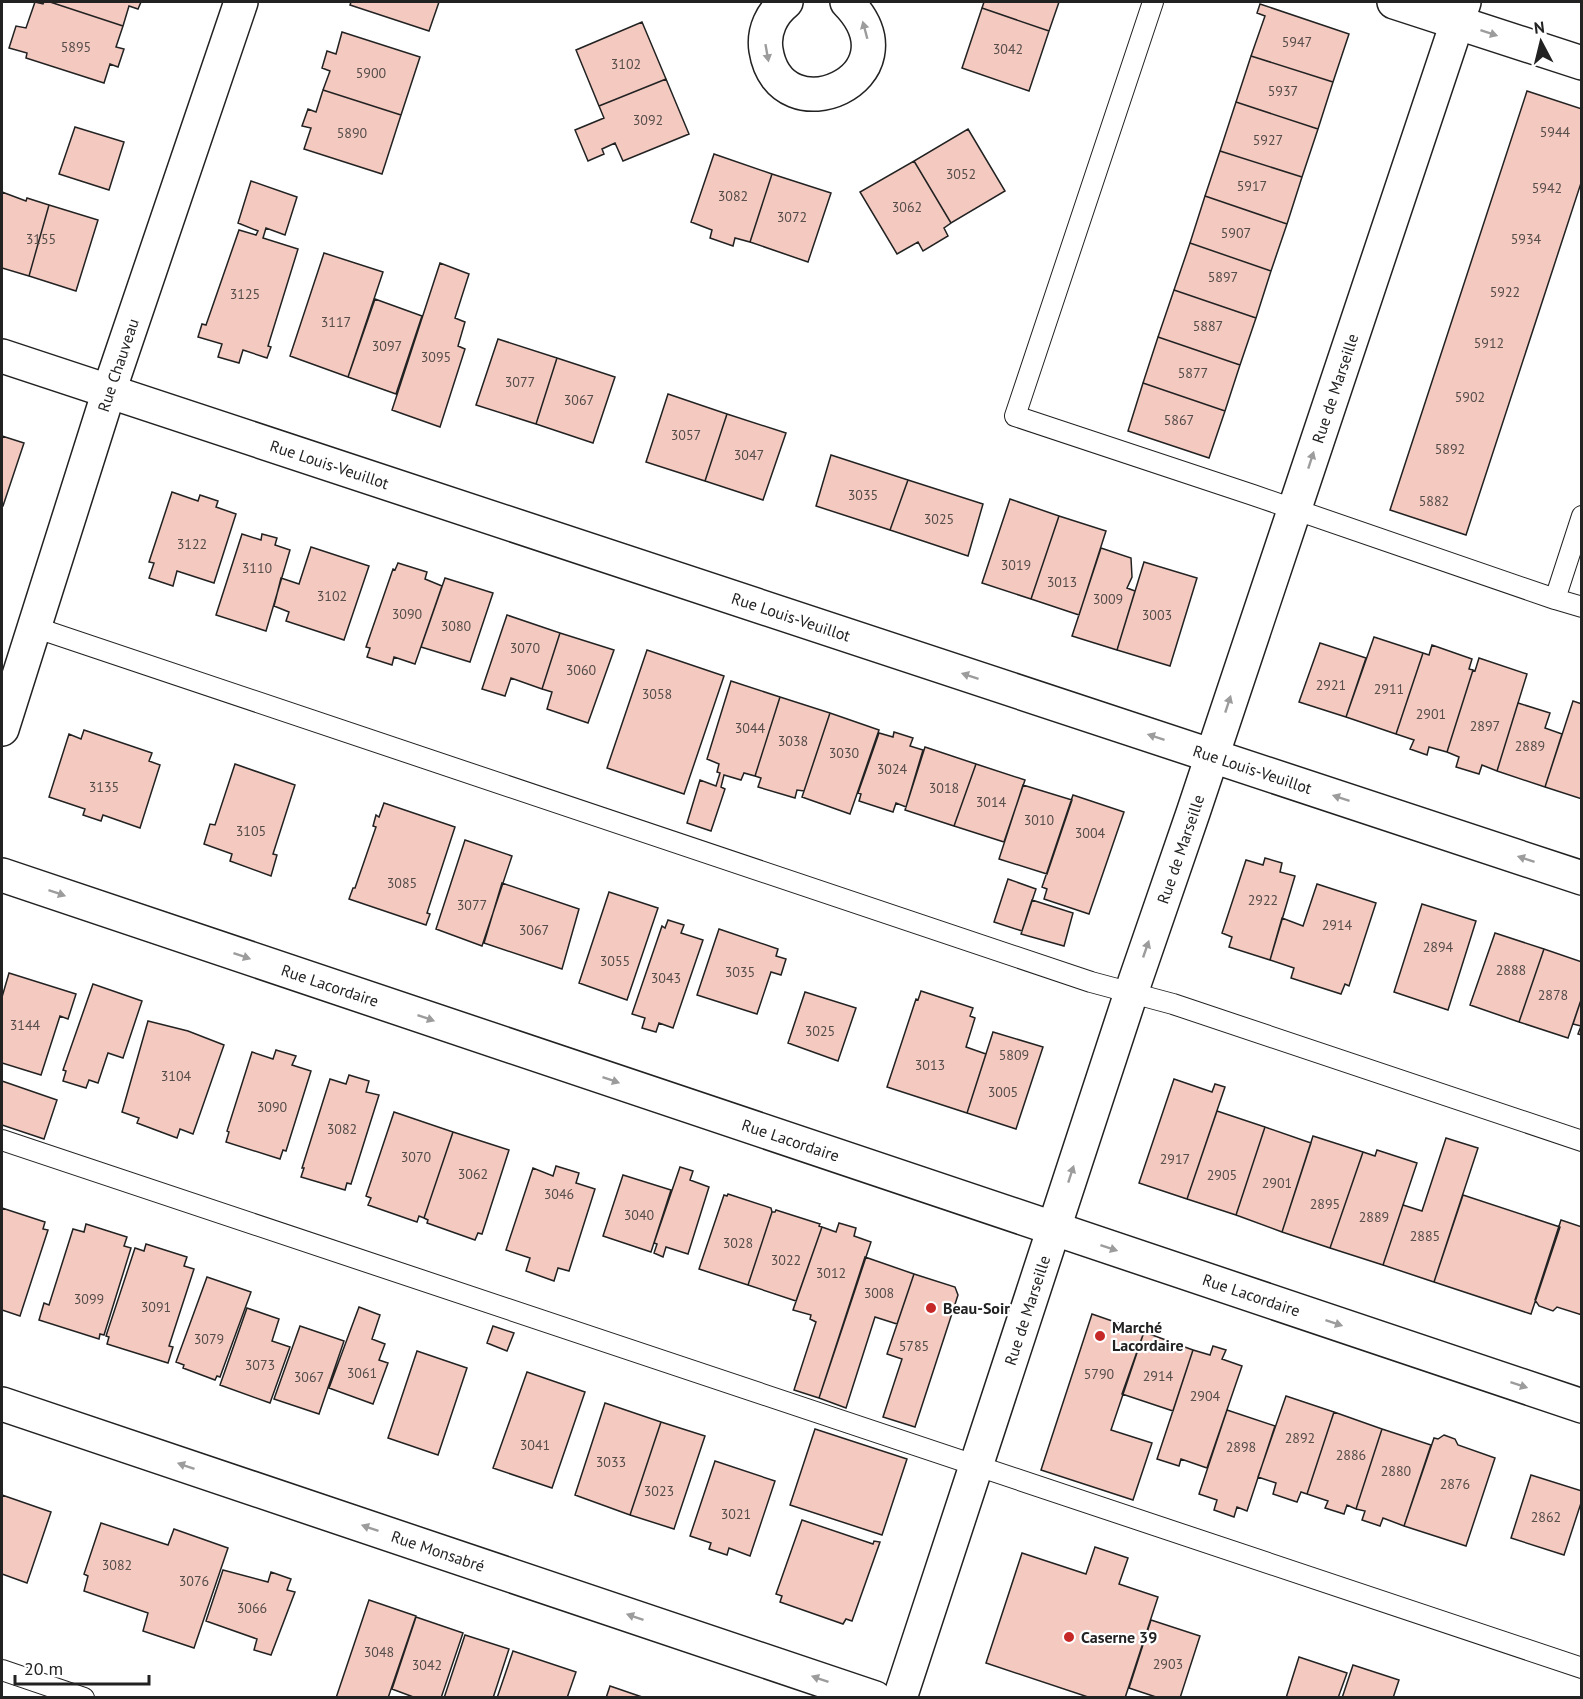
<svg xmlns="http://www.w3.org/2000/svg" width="1583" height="1699" viewBox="0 0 1583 1699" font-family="'PT Sans',sans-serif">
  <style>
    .building { fill: #f3c9c0; stroke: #222; stroke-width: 1.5 }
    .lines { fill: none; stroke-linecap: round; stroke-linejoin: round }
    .service-casing { stroke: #222; stroke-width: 22 }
    .minor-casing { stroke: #222; stroke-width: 36 }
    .service { stroke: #fff; stroke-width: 20 }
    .minor { stroke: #fff; stroke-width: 33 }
    .oneway { fill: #9c9c9c }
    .poi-dot { fill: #c62828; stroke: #fff; stroke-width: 2 }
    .labels { text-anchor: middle; stroke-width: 4.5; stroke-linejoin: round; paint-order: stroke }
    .number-label { font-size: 14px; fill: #564c4a }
    .street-label { font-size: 16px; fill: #222; stroke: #fff }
    .poi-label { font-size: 16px; font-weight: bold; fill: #222; stroke: #fff; text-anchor: start }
  </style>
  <rect width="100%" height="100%" fill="#fff"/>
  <path class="building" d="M35 2 43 4 44 2H50L123 26 116 47 124 49 118 67 110 64 104 83 26 58 27 53 9 48 16 26 26 28Z
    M50 2H141L138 9 129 6 123 26Z
    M351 2H439L429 31 350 5Z
    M984 2H1059L1049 31 982 8Z
    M1260 4 1349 34 1333 82 1251 56 1265 16 1257 13Z
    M982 8 1049 31 1029 91 962 68Z
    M642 22 666 79 599 106 576 50Z
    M342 32 420 57 401 115 323 90 330 71 322 68 327 51 336 54Z
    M1251 56 1333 82 1318 129 1236 102Z
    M666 79 689 134 623 161 615 143 602 149 604 154 588 161 575 130 604 118 599 106Z
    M323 90 401 115 382 174 304 149 311 128 302 126 308 109 316 112Z
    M1527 91 1582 109V180L1466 535 1390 510Z
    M1236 102 1318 129 1302 177 1220 151Z
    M75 127 124 142 109 190 59 174Z
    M968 129 1005 191 951 223 914 161Z
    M1220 151 1302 177 1287 224 1205 196Z
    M714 154 772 174 750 242 735 238 733 246 710 238 712 230 691 222Z
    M914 161 951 223 944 228 948 236 923 251 918 242 897 254 860 192Z
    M772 174 831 193 808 262 750 242Z
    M251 181 297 197 285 235 266 228 263 238 298 249 268 346 271 347 267 358 243 350 239 363 218 357 222 344 198 337 202 324 206 325 239 230 256 235 258 231 238 223Z
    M2 192 26 201 27 198 49 205 29 276 2 268Z
    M1205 196 1287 224 1271 271 1190 243Z
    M49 205 98 220 76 291 29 276Z
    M1190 243 1271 271 1256 318 1174 290Z
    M324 253 383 272 348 377 290 356Z
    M440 263 469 274 455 318 465 322 458 346 465 349 440 427 392 410Z
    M1174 290 1256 318 1240 365 1158 337Z
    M375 299 422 316 396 394 348 377Z
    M1158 337 1240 365 1225 411 1143 383Z
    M498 339 557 358 536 424 476 405Z
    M557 358 615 377 593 443 536 424Z
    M1143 383 1225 411 1209 458 1128 431Z
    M668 394 727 414 705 481 646 462Z
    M727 414 786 433 763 500 705 481Z
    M2 436 24 443 3 506H2Z
    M831 455 908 480 890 530 816 506Z
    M908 480 983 504 968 556 890 530Z
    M172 492 198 501 200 495 218 501 216 507 236 514 214 583 177 571 173 586 149 578 154 563 149 562Z
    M1010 499 1059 516 1031 599 982 583Z
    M1059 516 1106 531 1079 615 1031 599Z
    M242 534 261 540 262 534 277 538 275 545 290 550 266 631 216 615Z
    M311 547 369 566 344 640 286 621 289 612 274 606 281 578 299 584Z
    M1101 548 1131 558 1132 577 1127 588 1135 591 1117 650 1072 636Z
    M1144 562 1197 578 1170 666 1117 650Z
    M398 563 427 572 425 579 442 586 415 664 394 657 392 665 367 657 370 648 366 647 393 569 395 570Z
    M445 578 493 593 470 662 421 647Z
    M507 615 560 633 542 689 511 678 505 696 482 689Z
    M560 633 614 650 588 723 547 709 552 692 542 689Z
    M1374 637 1423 653 1396 734 1346 717Z
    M1320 643 1366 658 1346 717 1299 702Z
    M1432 645 1472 659 1469 669 1473 670 1447 752 1429 747 1427 755 1410 749 1414 740 1396 734 1423 653 1429 655Z
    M647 650 724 676 684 794 607 768Z
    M1479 658 1527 674 1497 771 1482 765 1479 774 1456 767 1459 757 1447 752 1473 670 1475 671Z
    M731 681 780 697 755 776 744 773 741 780 724 775 721 787 725 789 711 831 687 823 700 780 716 786 720 773 717 772 719 764 707 759Z
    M780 697 830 713 804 791 797 790 795 798 758 787 761 778 755 776Z
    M1573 701 1582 704V799L1545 787Z
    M1518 703 1550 713 1545 728 1562 734 1545 787 1497 771Z
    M830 713 879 730 850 814 802 797Z
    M84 730 152 753 149 761 160 765 140 828 103 815 101 821 83 815 85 809 49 797 69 734 81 739Z
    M894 732 913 738 910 746 923 750 906 807 896 803 893 812 859 801 861 794 858 793 879 733 893 737Z
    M925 747 976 764 954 826 905 810Z
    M235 764 295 785 273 854 277 855 271 876 230 861 232 854 204 844 210 824 215 825Z
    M976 764 1025 780 1004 842 954 826Z
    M1023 785 1072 800 1047 874 999 859Z
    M1073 795 1124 812 1089 914 1044 899 1047 889 1042 887Z
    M384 803 455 827 427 913 430 914 426 925 349 899 353 888H355L376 827 373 826 376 815 379 817Z
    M465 840 512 856 482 946 436 929Z
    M1265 858 1282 863 1280 872 1295 876 1270 960 1229 947 1232 937 1222 933 1246 860 1263 865Z
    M1008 879 1036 889 1022 931 994 922Z
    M502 883 579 909 562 969 484 943Z
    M1317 884 1376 903 1349 986 1345 984 1341 994 1291 978 1294 968 1270 960 1282 918 1303 926Z
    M609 892 658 908 627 1000 579 983Z
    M1032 900 1073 913 1064 946 1021 934Z
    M1422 904 1476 921 1448 1010 1394 992Z
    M668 920 684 925 681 933 703 940 673 1028 659 1023 656 1032 642 1028 645 1018 632 1014 662 926 665 928Z
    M719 929 778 949 776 956 786 959 781 975 771 972 757 1014 697 995Z
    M1495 933 1544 949 1519 1022 1470 1005Z
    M1544 949 1582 962V997L1568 1038 1519 1022Z
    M9 973 76 994 68 1019 60 1016 41 1075 2 1063V997Z
    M93 984 142 1001 123 1058 108 1053 98 1083 89 1080 86 1088 63 1081 66 1071 63 1070Z
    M921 991 973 1008 970 1016 975 1018 966 1047 986 1054 967 1113 887 1087 916 999 918 1000Z
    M805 992 856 1008 838 1061 788 1043Z
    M1582 997V1035L1578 1034 1581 1026 1573 1024Z
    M148 1021 188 1031 224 1045 193 1134 180 1129 177 1138 137 1123 139 1118 122 1112Z
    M993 1032 1043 1047 1016 1129 967 1113Z
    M276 1050 296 1056 292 1065 311 1071 286 1151 283 1150 280 1159 226 1142 229 1132 227 1131 252 1052 273 1059Z
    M349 1075 369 1081 366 1092 379 1095 351 1184 347 1183 345 1190 301 1177 304 1168H302L330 1079 346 1084Z
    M1174 1079 1212 1092 1215 1084 1225 1087 1187 1199 1139 1183Z
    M2 1081 57 1100 44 1139 2 1125Z
    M1217 1111 1265 1127 1236 1215 1187 1199Z
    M394 1112 453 1132 424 1218 419 1216 417 1222 368 1205 371 1198 366 1196Z
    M1265 1127 1311 1143 1282 1232 1236 1215Z
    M453 1132 509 1150 482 1234 478 1233 475 1240 427 1223 428 1220 424 1218Z
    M1313 1136 1363 1152 1330 1248 1282 1232Z
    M1446 1138 1478 1148 1434 1282 1383 1265 1403 1205 1422 1211Z
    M1377 1150 1417 1163 1383 1265 1330 1248 1363 1152 1375 1156Z
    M556 1166 579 1173 576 1183 595 1189 569 1271 558 1268 554 1281 526 1271 530 1258 506 1250 533 1168 553 1176Z
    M680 1167 693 1171 690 1180 709 1187 688 1254 666 1247 663 1257 654 1253 657 1244 654 1243Z
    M623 1175 671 1190 651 1252 603 1236Z
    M728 1194 771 1208 772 1212 748 1285 699 1269 724 1195 727 1196Z
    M1463 1195 1560 1227 1531 1314 1434 1282Z
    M2 1208 45 1222 43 1229 48 1230 20 1316 2 1310Z
    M776 1210 820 1224 819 1226 822 1227 796 1301 748 1285 772 1212H775Z
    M1561 1220 1582 1227V1315L1557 1307 1553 1311 1539 1306 1535 1300Z
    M839 1223 856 1228 854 1236 871 1242 819 1398 794 1390 816 1322 810 1319 811 1315 793 1310 822 1227 836 1232Z
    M86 1224 127 1237 124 1246 131 1248 104 1335 100 1334 99 1339 39 1320 44 1303 49 1305 73 1229 84 1232Z
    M146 1244 187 1257 184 1266 194 1269 169 1346 173 1347 168 1363 107 1344 109 1337 106 1336 135 1248 144 1251Z
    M865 1257 914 1274 897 1324 875 1317 846 1408 819 1398Z
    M914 1274 955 1287 958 1295 915 1427 883 1417 902 1359 887 1354Z
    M207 1277 251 1292 220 1377 217 1376 215 1380 183 1368 184 1365 176 1362Z
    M359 1307 380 1315 372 1339 385 1344 379 1360 388 1363 373 1404 329 1388Z
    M247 1308 279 1319 272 1341 290 1347 270 1403 220 1385Z
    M1092 1314 1144 1332 1111 1430 1152 1443 1133 1500 1041 1470Z
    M300 1326 344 1341 319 1414 274 1399Z
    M493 1326 514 1333 507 1351 487 1343Z
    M1144 1332 1193 1350 1173 1411 1122 1394Z
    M1213 1346 1226 1350 1222 1359 1242 1366 1207 1468 1181 1459 1179 1466 1157 1459 1193 1350 1210 1355Z
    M417 1351 467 1368 438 1455 388 1438Z
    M527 1372 585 1392 552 1488 493 1468Z
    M1286 1396 1334 1412 1307 1494 1301 1492 1297 1502 1273 1494 1276 1483 1258 1477Z
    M605 1403 661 1422 630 1515 575 1495Z
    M1227 1410 1275 1426 1247 1511 1237 1507 1234 1517 1214 1510 1217 1500 1199 1494Z
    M1334 1412 1382 1429 1356 1509 1347 1505 1344 1514 1325 1508 1328 1501 1307 1494Z
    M661 1422 705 1436 674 1529 630 1515Z
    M815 1429 907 1459 882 1535 790 1505Z
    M1382 1429 1431 1445 1404 1526 1383 1518 1380 1526 1362 1520 1365 1511 1356 1509Z
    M1444 1435 1455 1439 1458 1445 1495 1458 1466 1546 1404 1526 1434 1438 1438 1439Z
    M715 1461 775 1481 750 1556 729 1548 727 1555 709 1549 711 1543 690 1536Z
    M1531 1475 1582 1491V1500L1564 1555 1511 1538Z
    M2 1495 51 1512 27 1583 2 1574Z
    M802 1520 873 1544 874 1541 880 1542 852 1621 846 1619 843 1624 780 1602 782 1596 776 1594Z
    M101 1523 168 1545 174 1529 228 1548 194 1648 143 1631 148 1613 84 1591 88 1576 84 1574Z
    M1095 1547 1128 1558 1119 1584 1158 1597 1125 1698H1091L986 1663 1022 1553 1086 1574Z
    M223 1570 268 1582 271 1572 291 1579 287 1590 295 1592 271 1655 254 1650 257 1639 206 1621Z
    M369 1600 416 1616 388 1698H336Z
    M416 1617 463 1633 441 1698H416L392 1689Z
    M1151 1620 1200 1636 1180 1698H1159L1129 1688Z
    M465 1635 509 1649 493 1698H444Z
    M513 1651 576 1672 567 1698H497Z
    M1299 1657 1347 1673 1338 1698H1286Z
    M1353 1665 1399 1680 1393 1698H1342Z
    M610 1686 645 1698H606Z"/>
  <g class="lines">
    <g class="service-casing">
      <path id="service" d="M1153 2 1015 416 1253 495 1555 599 1582 516
        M1555 599 1582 607
        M34 627 1091 982 1173 1004 1582 1141
        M2 1140 1582 1668
        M2 1670 84 1698"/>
    </g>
    <g class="minor-casing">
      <g id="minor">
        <path d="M786 2C772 13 763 31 766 50 780 139 921 78 847 2"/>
        <path d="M1394 2 1582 63"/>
        <path id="s1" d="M2 356 1582 878"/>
        <path id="s2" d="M2 729 109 391 241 2"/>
        <path id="s3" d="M2 875 1582 1406"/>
        <path id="s4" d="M2 1404 875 1698"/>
        <path id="s5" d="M900 1698 1131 993 1193 813 1464 2"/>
      </g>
    </g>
    <use href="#service" class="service"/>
    <use href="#minor" class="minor"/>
  </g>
  <defs><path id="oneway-solid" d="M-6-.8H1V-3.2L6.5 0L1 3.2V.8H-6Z" transform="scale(1.5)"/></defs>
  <g class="oneway">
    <use href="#oneway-solid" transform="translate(865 30) rotate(-105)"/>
    <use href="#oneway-solid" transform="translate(1489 33) rotate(18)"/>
    <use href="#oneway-solid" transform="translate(767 53) rotate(80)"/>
    <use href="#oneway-solid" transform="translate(1311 460) rotate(-72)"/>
    <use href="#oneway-solid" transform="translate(970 676) rotate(-162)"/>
    <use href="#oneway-solid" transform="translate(1228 704) rotate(-72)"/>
    <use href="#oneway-solid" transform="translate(1156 737) rotate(-162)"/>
    <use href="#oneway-solid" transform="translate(1341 798) rotate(-162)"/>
    <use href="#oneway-solid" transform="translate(1526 859) rotate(-162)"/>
    <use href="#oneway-solid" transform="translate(57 893) rotate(19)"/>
    <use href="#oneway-solid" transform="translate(1146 949) rotate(-71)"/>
    <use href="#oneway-solid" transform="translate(242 956) rotate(19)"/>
    <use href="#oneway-solid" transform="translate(426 1018) rotate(19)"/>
    <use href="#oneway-solid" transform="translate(611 1080) rotate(19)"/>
    <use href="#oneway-solid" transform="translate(1071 1174) rotate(-72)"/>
    <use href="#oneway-solid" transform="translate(1109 1248) rotate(18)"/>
    <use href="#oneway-solid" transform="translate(1334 1323) rotate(18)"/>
    <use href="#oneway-solid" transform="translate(1519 1385) rotate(18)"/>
    <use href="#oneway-solid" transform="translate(186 1466) rotate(-161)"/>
    <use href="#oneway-solid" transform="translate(370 1528) rotate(-161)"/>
    <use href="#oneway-solid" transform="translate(635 1617) rotate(-161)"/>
    <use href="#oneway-solid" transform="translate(820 1679) rotate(-161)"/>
  </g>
  <g class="poi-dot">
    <circle cx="931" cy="1308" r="6"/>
    <circle cx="1100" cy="1336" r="6"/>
    <circle cx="1069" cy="1637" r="6"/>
  </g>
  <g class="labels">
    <g class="number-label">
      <text x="1297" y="47">5947</text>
      <text x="76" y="52">5895</text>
      <text x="1008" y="54">3042</text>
      <text x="626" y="69">3102</text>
      <text x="371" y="78">5900</text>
      <text x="1283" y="96">5937</text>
      <text x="648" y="125">3092</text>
      <text x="1555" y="137">5944</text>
      <text x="352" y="138">5890</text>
      <text x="1268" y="145">5927</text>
      <text x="961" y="179">3052</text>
      <text x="1252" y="191">5917</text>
      <text x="1547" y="193">5942</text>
      <text x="733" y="201">3082</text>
      <text x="907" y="212">3062</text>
      <text x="792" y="222">3072</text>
      <text x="1236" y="238">5907</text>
      <text x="41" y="244">3155</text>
      <text x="1526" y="244">5934</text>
      <text x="1223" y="282">5897</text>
      <text x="1505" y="297">5922</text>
      <text x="245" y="299">3125</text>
      <text x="336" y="327">3117</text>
      <text x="1208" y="331">5887</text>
      <text x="1489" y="348">5912</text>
      <text x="387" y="351">3097</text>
      <text x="436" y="362">3095</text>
      <text x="1193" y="378">5877</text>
      <text x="520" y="387">3077</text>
      <text x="1470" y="402">5902</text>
      <text x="579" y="405">3067</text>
      <text x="1179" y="425">5867</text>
      <text x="686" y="440">3057</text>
      <text x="1450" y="454">5892</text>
      <text x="749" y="460">3047</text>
      <text x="863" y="500">3035</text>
      <text x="1434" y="506">5882</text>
      <text x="939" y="524">3025</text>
      <text x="192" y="549">3122</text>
      <text x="1016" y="570">3019</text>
      <text x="257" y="573">3110</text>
      <text x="1062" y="587">3013</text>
      <text x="332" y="601">3102</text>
      <text x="1108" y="604">3009</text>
      <text x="407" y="619">3090</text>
      <text x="1157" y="620">3003</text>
      <text x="456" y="631">3080</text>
      <text x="525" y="653">3070</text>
      <text x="581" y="675">3060</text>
      <text x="1331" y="690">2921</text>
      <text x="1389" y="694">2911</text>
      <text x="657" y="699">3058</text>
      <text x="1431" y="719">2901</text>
      <text x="1485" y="731">2897</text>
      <text x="750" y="733">3044</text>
      <text x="793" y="746">3038</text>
      <text x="1530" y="751">2889</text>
      <text x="844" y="758">3030</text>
      <text x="892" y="774">3024</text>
      <text x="104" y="792">3135</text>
      <text x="944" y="793">3018</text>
      <text x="991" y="807">3014</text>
      <text x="1039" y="825">3010</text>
      <text x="251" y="836">3105</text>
      <text x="1090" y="838">3004</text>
      <text x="402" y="888">3085</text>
      <text x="1263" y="905">2922</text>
      <text x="472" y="910">3077</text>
      <text x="1337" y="930">2914</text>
      <text x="534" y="935">3067</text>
      <text x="1438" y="952">2894</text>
      <text x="615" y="966">3055</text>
      <text x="1511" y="975">2888</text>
      <text x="740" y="977">3035</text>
      <text x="666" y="983">3043</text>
      <text x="1553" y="1000">2878</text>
      <text x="25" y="1030">3144</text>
      <text x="820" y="1036">3025</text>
      <text x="1014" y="1060">5809</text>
      <text x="930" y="1070">3013</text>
      <text x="176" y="1081">3104</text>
      <text x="1003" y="1097">3005</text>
      <text x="272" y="1112">3090</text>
      <text x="342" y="1134">3082</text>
      <text x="416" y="1162">3070</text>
      <text x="1175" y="1164">2917</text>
      <text x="473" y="1179">3062</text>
      <text x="1222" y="1180">2905</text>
      <text x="1277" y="1188">2901</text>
      <text x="559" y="1199">3046</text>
      <text x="1325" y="1209">2895</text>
      <text x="639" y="1220">3040</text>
      <text x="1374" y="1222">2889</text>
      <text x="1425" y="1241">2885</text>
      <text x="738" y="1248">3028</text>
      <text x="786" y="1265">3022</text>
      <text x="831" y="1278">3012</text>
      <text x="879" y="1298">3008</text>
      <text x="89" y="1304">3099</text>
      <text x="156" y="1312">3091</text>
      <text x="209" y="1344">3079</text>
      <text x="914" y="1351">5785</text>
      <text x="260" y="1370">3073</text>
      <text x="362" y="1378">3061</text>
      <text x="1099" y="1379">5790</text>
      <text x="1158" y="1381">2914</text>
      <text x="309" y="1382">3067</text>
      <text x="1205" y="1401">2904</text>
      <text x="1300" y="1443">2892</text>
      <text x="535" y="1450">3041</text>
      <text x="1241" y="1452">2898</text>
      <text x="1351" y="1460">2886</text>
      <text x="611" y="1467">3033</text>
      <text x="1396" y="1476">2880</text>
      <text x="1455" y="1489">2876</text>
      <text x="659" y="1496">3023</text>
      <text x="736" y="1519">3021</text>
      <text x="1546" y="1522">2862</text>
      <text x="117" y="1570">3082</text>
      <text x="194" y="1586">3076</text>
      <text x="252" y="1613">3066</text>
      <text x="379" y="1657">3048</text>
      <text x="1168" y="1669">2903</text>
      <text x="427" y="1670">3042</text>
    </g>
    <g class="street-label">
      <text dy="6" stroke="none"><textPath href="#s2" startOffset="382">Rue Chauveau</textPath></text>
      <text dy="6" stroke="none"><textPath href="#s5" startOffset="1380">Rue de Marseille</textPath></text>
      <text dy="6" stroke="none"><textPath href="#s1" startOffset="345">Rue Louis-Veuillot</textPath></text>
      <text dy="6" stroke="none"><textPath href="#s1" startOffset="831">Rue Louis-Veuillot</textPath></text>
      <text dy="6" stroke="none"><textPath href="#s1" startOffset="1317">Rue Louis-Veuillot</textPath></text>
      <text dy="6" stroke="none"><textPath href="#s5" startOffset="894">Rue de Marseille</textPath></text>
      <text dy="6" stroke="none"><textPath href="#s3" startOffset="346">Rue Lacordaire</textPath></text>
      <text dy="6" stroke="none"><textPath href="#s3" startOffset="832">Rue Lacordaire</textPath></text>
      <text dy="6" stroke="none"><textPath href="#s3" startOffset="1318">Rue Lacordaire</textPath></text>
      <text dy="6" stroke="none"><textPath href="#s5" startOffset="408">Rue de Marseille</textPath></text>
      <text dy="6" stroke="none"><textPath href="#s4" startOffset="460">Rue Monsabré</textPath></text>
    </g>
    <g class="poi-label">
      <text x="943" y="1314">Beau-Soir</text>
      <text x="1112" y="1333">Marché<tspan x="1112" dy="18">Lacordaire</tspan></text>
      <text x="1081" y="1643">Caserne 39</text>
    </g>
  </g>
  <rect width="1583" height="1699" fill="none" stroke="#222222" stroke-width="6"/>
  <g transform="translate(1541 42) rotate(353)" stroke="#ffffff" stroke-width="4.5" paint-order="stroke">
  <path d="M0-4.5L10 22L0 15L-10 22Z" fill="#222222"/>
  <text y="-9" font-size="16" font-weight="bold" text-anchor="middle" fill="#222222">N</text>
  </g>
  <path d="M15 1675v9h134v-9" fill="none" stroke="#222222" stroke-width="3"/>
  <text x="24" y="1675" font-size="18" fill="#222222" stroke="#ffffff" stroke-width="4.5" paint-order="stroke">20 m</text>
</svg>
